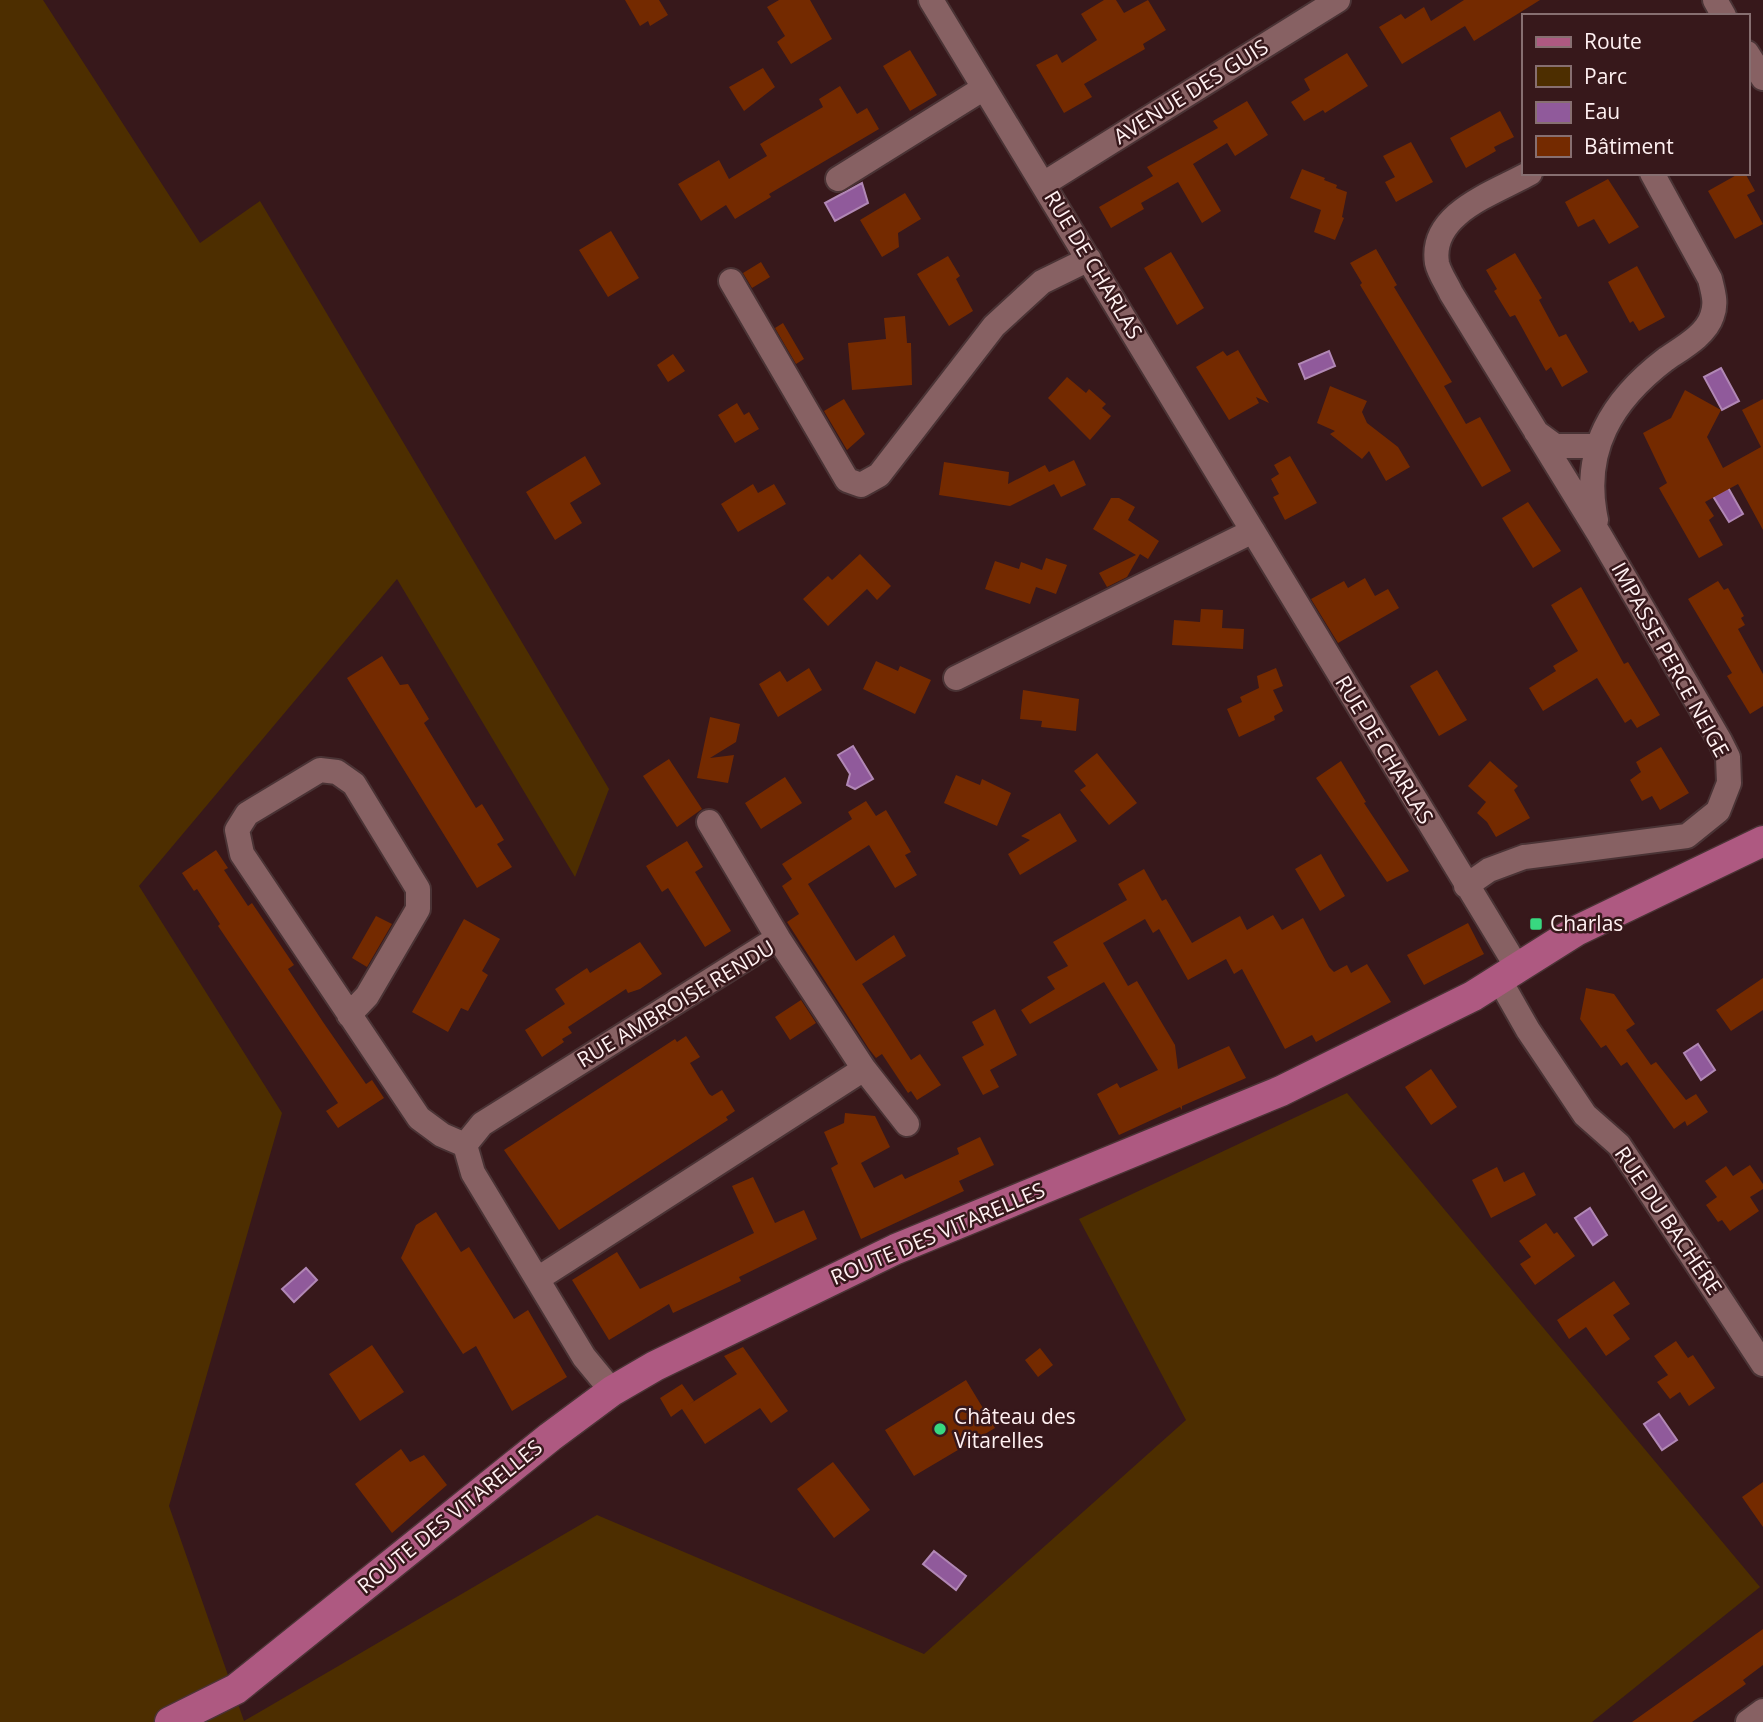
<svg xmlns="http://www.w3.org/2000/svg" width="1763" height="1722" viewBox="0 0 1763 1722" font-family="'Open Sans',sans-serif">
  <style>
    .green { fill: #4d2e00 }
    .water { fill: #905a9b; stroke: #b187b5; stroke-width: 2 }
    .building { fill: #742a00 }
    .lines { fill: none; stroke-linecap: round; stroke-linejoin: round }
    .minor-casing { stroke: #4a3335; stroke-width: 28 }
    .major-casing { stroke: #4a3335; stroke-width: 33 }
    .minor { stroke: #876163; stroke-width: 24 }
    .major { stroke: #ae5981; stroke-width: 30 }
    .poi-dot { fill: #38d880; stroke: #37181b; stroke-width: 2.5 }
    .labels { text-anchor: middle; stroke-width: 5; stroke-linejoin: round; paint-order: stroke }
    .street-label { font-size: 21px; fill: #fff1f2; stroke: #37181b }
    .poi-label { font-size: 21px; fill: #fff1f2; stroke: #37181b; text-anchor: start }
  </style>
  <rect width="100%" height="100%" fill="#37181b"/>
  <path class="green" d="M0 0H43L200 243 260 201 609 789 575 877 397 579 139 886 282 1113 169 1506 244 1721 597 1515 924 1654 1186 1420 1079 1219 1347 1093 1760 1587 1592 1722H0Z"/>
  <path class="water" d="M862 183 868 203 835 221 825 203Z
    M1329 351 1335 366 1305 379 1299 364Z
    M1721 368 1739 401 1722 410 1704 377Z
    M1726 484 1743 514 1729 522 1711 493Z
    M853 746 873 779 855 789 847 785 850 774 838 755Z
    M1698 1044 1715 1070 1701 1080 1684 1053Z
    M1590 1208 1607 1235 1593 1245 1575 1218Z
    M306 1268 317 1280 294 1302 282 1289Z
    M1659 1414 1677 1440 1662 1450 1644 1424Z
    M934 1551 966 1576 956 1590 923 1564Z"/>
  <path class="building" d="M625 0H659L668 15 650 26 648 21 640 26Z
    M779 0H810L832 39 791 64 777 42 785 36 767 7Z
    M1104 0H1116L1124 13 1148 0 1166 30 1143 44 1145 49 1084 84 1092 97 1064 113 1036 65 1057 54 1062 63 1097 40 1081 14Z
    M1464 0H1540L1474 41 1465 26 1402 64 1379 27 1401 14 1405 19 1424 7 1431 21Z
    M910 50 937 95 910 111 883 66Z
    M1347 53 1368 86 1325 113 1323 110 1304 121 1291 102 1310 90 1304 79Z
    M763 68 775 87 744 111 729 87Z
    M840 86 857 114 867 108 879 129 769 194 771 197 735 219 726 205 701 221 678 184 719 160 729 179 767 156 760 144 823 107 819 99Z
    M1247 101 1268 135 1235 156 1227 143 1193 164 1221 211 1202 223 1178 182 1141 203 1144 209 1111 228 1099 207 1153 176 1147 167 1218 128 1213 121Z
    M1500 111 1514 137 1494 147 1496 151 1466 168 1450 138Z
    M1411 142 1433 182 1396 202 1385 182 1395 177 1383 156Z
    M1302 169 1325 178 1324 180 1337 185 1336 188 1347 192 1342 217 1344 218 1335 240 1314 232 1321 210 1290 198Z
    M1740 173H1745L1755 191 1747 195 1763 224 1735 239 1708 191Z
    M1608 179 1639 227 1609 244 1594 219 1578 227 1565 202Z
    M905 193 921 219 898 233 899 247 882 257 860 220Z
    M611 231 639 278 608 297 579 250Z
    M1376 249 1397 285 1394 287 1452 382 1444 386 1466 424 1480 417 1511 471 1482 487 1360 285 1362 283 1350 263Z
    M1171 252 1204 308 1177 325 1144 268Z
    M1515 253 1542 298 1539 300 1559 337 1566 334 1588 372 1562 387 1551 367 1546 371 1515 315 1510 317 1494 291 1497 289 1486 270Z
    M948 256 960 276 956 279 973 311 949 326 917 274Z
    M761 262 770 277 752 288 743 273Z
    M1637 266 1665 317 1639 331 1633 321 1630 323 1608 282Z
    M905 316 907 343H911L912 385 852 390 848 343 886 339 884 318Z
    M783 323 804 359 796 364 775 328Z
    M1238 350 1269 403 1256 397 1259 403 1229 420 1196 367 1223 351 1227 356Z
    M673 354 685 371 668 382 657 365Z
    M1067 377 1086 393 1089 389 1106 404 1102 408 1111 416 1090 440 1048 398Z
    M1330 386 1367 401 1362 412 1367 423 1398 447 1410 467 1386 481 1369 451 1362 459 1330 434 1335 431 1317 423Z
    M1685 390 1721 410 1707 437 1723 468 1761 447 1742 410 1763 399V530L1738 484 1705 502 1714 516 1709 520 1723 545 1699 558 1659 488 1667 483 1643 433 1671 418Z
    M844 399 865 434 847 450 824 411Z
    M737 403 744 415 749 412 759 429 735 443 718 415Z
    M585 456 601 484 570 503 582 523 555 540 526 492Z
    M1290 456 1317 503 1285 520 1273 497 1279 494 1271 479 1279 474 1274 465Z
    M1074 460 1086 485 1061 497 1054 484 1010 506 939 495 944 462 1009 472 1008 484 1045 465 1049 472Z
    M753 484 758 493 774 484 786 504 738 532 721 504Z
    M1111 498H1119L1135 507 1128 520 1159 541 1148 559 1140 554 1127 577 1107 587 1099 573 1136 555 1093 529Z
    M1528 502 1561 551 1533 568 1502 518Z
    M860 554 891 586 877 600 867 589 828 626 803 599 828 576 832 580Z
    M1046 558 1067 565 1056 594 1036 587 1030 604 985 589 995 561 1019 569 1021 562 1042 570Z
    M1365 578 1375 596 1388 589 1399 608 1338 643 1311 599 1344 581 1348 588Z
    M1718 581 1724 590 1728 588 1744 616 1741 618 1745 625 1738 629 1763 674V706L1750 714 1727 676 1732 673 1688 599Z
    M1581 587 1624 664 1628 662 1660 715 1637 728 1631 719 1625 723 1597 678 1543 711 1529 688 1556 671 1553 666 1578 651 1551 605Z
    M1201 609 1223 610 1222 628 1244 629 1243 649 1172 645 1174 620 1200 622Z
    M382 656 400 685 408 684 429 719 424 723 476 808 482 804 504 840 497 844 512 867 477 888 347 678Z
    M876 661 898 671 900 666 931 680 915 714 863 689Z
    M809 668 822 690 778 717 759 684 780 671 787 682Z
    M1276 668 1283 686 1273 690 1283 711 1274 716 1275 720 1239 737 1227 709 1242 702 1240 697 1259 688 1257 676Z
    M1437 670 1467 720 1439 736 1410 686Z
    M1023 690 1079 699 1076 731 1041 727 1042 721 1020 719Z
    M710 717 740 724 736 742 710 758 734 755 728 783 697 778Z
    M1661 747 1689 793 1660 810 1652 796 1642 801 1630 780 1641 772 1636 762Z
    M1097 753 1137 803 1109 825 1080 790 1086 786 1074 771Z
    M669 759 702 809 677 827 643 776Z
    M1341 761 1366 802 1364 803 1409 871 1387 882 1316 778Z
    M1490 761 1518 786 1514 790 1530 818 1496 837 1487 822 1477 813 1486 802 1468 786Z
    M956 775 980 785 982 779 1011 793 997 826 944 803Z
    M785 777 802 803 761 829 745 803Z
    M866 801 876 816 886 810 911 852 905 855 917 875 895 888 869 845 808 884 856 961 894 935 906 956 862 984 911 1060 920 1054 941 1085 917 1100 911 1091 908 1093 882 1054 876 1058 869 1049 787 922 799 914 782 886 792 879 782 864 852 819 848 812Z
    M1060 813 1077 841 1020 875 1008 854 1030 840 1021 836Z
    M687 841 703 867 695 872 731 931 705 947 668 888 662 892 646 866Z
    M216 850 228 868 224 870 248 906 252 903 294 965 288 969 323 1022 366 1084 372 1080 384 1098 338 1128 326 1111 338 1103 218 926 220 924 197 889 194 891 182 873Z
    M1321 854 1345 896 1320 911 1295 869Z
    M1144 869 1162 901 1166 899 1192 943 1240 916 1247 930 1273 915 1282 930 1303 918 1329 967 1334 972 1347 965 1351 973 1367 964 1391 1002 1316 1042 1312 1035 1285 1049 1242 969 1234 974 1226 959 1188 980 1159 929 1153 933 1145 919 1103 943 1128 986 1137 981 1175 1045 1178 1069 1229 1046 1246 1078 1182 1106V1110L1180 1107 1119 1135 1097 1094 1117 1083 1120 1088 1158 1070 1104 982 1030 1024 1021 1010 1055 989 1047 977 1068 966 1053 942 1127 900 1118 884Z
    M376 916 392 924 367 967 352 958Z
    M464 919 500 939 482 971 488 975 468 1011 461 1008 448 1032 412 1012Z
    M1468 923 1484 954 1424 985 1407 955Z
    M640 942 662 974 640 989 628 993 626 989 568 1027 572 1033 562 1039 564 1042 542 1057 525 1030 565 1004 555 989 587 968 590 973Z
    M1763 978V1010L1731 1031 1716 1010Z
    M1586 988 1614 994 1635 1024 1626 1030 1651 1065 1656 1062 1686 1100 1696 1094 1708 1112 1687 1126 1685 1121 1674 1129 1627 1062 1621 1066 1606 1045 1601 1048 1580 1019Z
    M801 1000 816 1023 790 1040 775 1017Z
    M995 1009 1017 1055 990 1070 999 1087 983 1095 962 1057 984 1045 972 1022Z
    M686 1036 700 1057 690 1063 709 1094 712 1096 722 1090 735 1111 726 1117 728 1120 559 1230 504 1150 675 1039 677 1042Z
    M1431 1069 1457 1107 1431 1125 1405 1087Z
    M845 1113 875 1116 890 1147 861 1163 874 1188 902 1174 905 1179 959 1154 957 1148 980 1137 994 1165 959 1181 964 1191 861 1239 831 1168 838 1164 824 1132 844 1123Z
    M1750 1165 1763 1184V1189L1750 1197 1759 1211 1730 1231 1722 1220 1718 1222 1706 1205 1717 1197 1705 1181 1726 1166 1733 1176Z
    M1497 1167 1504 1182 1524 1172 1536 1195 1491 1218 1472 1180Z
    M753 1177 775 1223 804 1210 817 1239 739 1277 741 1281 673 1313 669 1304 609 1340 572 1280 617 1252 640 1289 754 1233 732 1186Z
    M436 1212 461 1252 469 1247 514 1319 528 1310 567 1377 512 1411 476 1346 463 1354 401 1258 416 1225Z
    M1546 1223 1554 1234 1557 1232 1575 1256 1535 1285 1520 1264 1531 1257 1519 1241Z
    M1614 1281 1630 1304 1613 1315 1630 1339 1606 1356 1586 1327 1569 1339 1557 1320Z
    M1676 1341 1688 1358 1693 1355 1715 1388 1689 1406 1680 1392 1670 1399 1657 1382 1668 1375 1654 1356Z
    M372 1345 404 1392 360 1421 329 1374Z
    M743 1347 788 1411 771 1423 760 1408 705 1444 682 1409 671 1417 660 1398 682 1384 694 1401 688 1405 737 1374 724 1356Z
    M1040 1348 1053 1365 1038 1377 1025 1360Z
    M966 1380 995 1428 914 1476 885 1430Z
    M401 1449 410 1462 424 1455 447 1485 392 1533 355 1484Z
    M833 1462 870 1510 834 1538 797 1489Z
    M1763 1482V1527L1742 1497Z
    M1763 1629V1665L1743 1680 1746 1684 1722 1701 1692 1722H1632Z"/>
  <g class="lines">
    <g class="minor-casing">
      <path id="minor" d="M931 0 1517 967
        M1715 0 1724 16
        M1747 53 1763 78
        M838 179 984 88
        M1045 183 1338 0
        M731 281 847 480 861 485 879 475 994 326 1042 282 1089 259
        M1536 432 1555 446H1596
        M1596 520C1581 450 1612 400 1666 359 1682 348 1706 335 1712 316 1717 303 1713 292 1710 279L1652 173
        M956 678 1253 531
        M709 822 778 938
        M1466 886 1489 870 1524 857 1687 836 1718 811 1729 783 1728 757 1720 741 1599 534 1451 293C1447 284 1439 273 1437 263 1429 213 1495 193 1530 173
        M1499 979 1528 1030 1585 1115 1619 1145 1763 1364
        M349 1015 367 996 418 909V889L354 784 337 772 320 770 247 814 237 830 242 854 419 1118 442 1135 465 1145
        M864 1069 907 1124
        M539 1278 864 1069 778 938 482 1124 465 1145 473 1173 584 1357 612 1391
        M1748 1722 1763 1711"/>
    </g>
    <g class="major-casing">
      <path id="major" d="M170 1722 236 1689 550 1437 612 1391 655 1366 896 1249 1281 1091 1473 996 1576 931 1763 841"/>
    </g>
    <use href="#minor" class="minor"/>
    <use href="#major" class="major"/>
  </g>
  <g class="poi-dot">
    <rect x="1529" y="917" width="14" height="14" rx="3.5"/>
    <circle cx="940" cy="1429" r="7"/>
  </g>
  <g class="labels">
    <g class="street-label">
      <text transform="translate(1191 92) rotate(-32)" y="7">AVENUE DES GUIS</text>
      <text transform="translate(1093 265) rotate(59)" y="7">RUE DE CHARLAS</text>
      <text transform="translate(1670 660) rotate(61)" y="7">IMPASSE PERCE NEIGE</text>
      <text transform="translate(1384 750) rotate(59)" y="7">RUE DE CHARLAS</text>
      <text transform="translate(676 1004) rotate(-31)" y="7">RUE AMBROISE RENDU</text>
      <text transform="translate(1668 1221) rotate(56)" y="7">RUE DU BACHÉRE</text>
      <text transform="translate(938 1234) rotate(-23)" y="7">ROUTE DES VITARELLES</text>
      <text transform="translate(450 1517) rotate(-39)" y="7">ROUTE DES VITARELLES</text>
    </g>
    <g class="poi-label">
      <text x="1550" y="931">Charlas</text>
      <text x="954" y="1424">Château des<tspan x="954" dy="24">Vitarelles</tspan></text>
    </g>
  </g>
  <rect x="1522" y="14" width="228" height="161" fill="#37181b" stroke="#876f71" stroke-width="2"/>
  <rect x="1536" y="37" width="35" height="10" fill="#ae5981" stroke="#876f71" stroke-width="2"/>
  <text x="1584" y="49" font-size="21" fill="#fff1f2">Route</text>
  <rect x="1536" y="66" width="35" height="21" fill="#4d2e00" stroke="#876f71" stroke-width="2"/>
  <text x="1584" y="84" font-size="21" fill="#fff1f2">Parc</text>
  <rect x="1536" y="102" width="35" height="21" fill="#905a9b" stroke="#876f71" stroke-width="2"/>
  <text x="1584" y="119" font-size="21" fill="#fff1f2">Eau</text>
  <rect x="1536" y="136" width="35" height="21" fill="#742a00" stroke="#876f71" stroke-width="2"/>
  <text x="1584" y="154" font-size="21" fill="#fff1f2">Bâtiment</text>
</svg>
